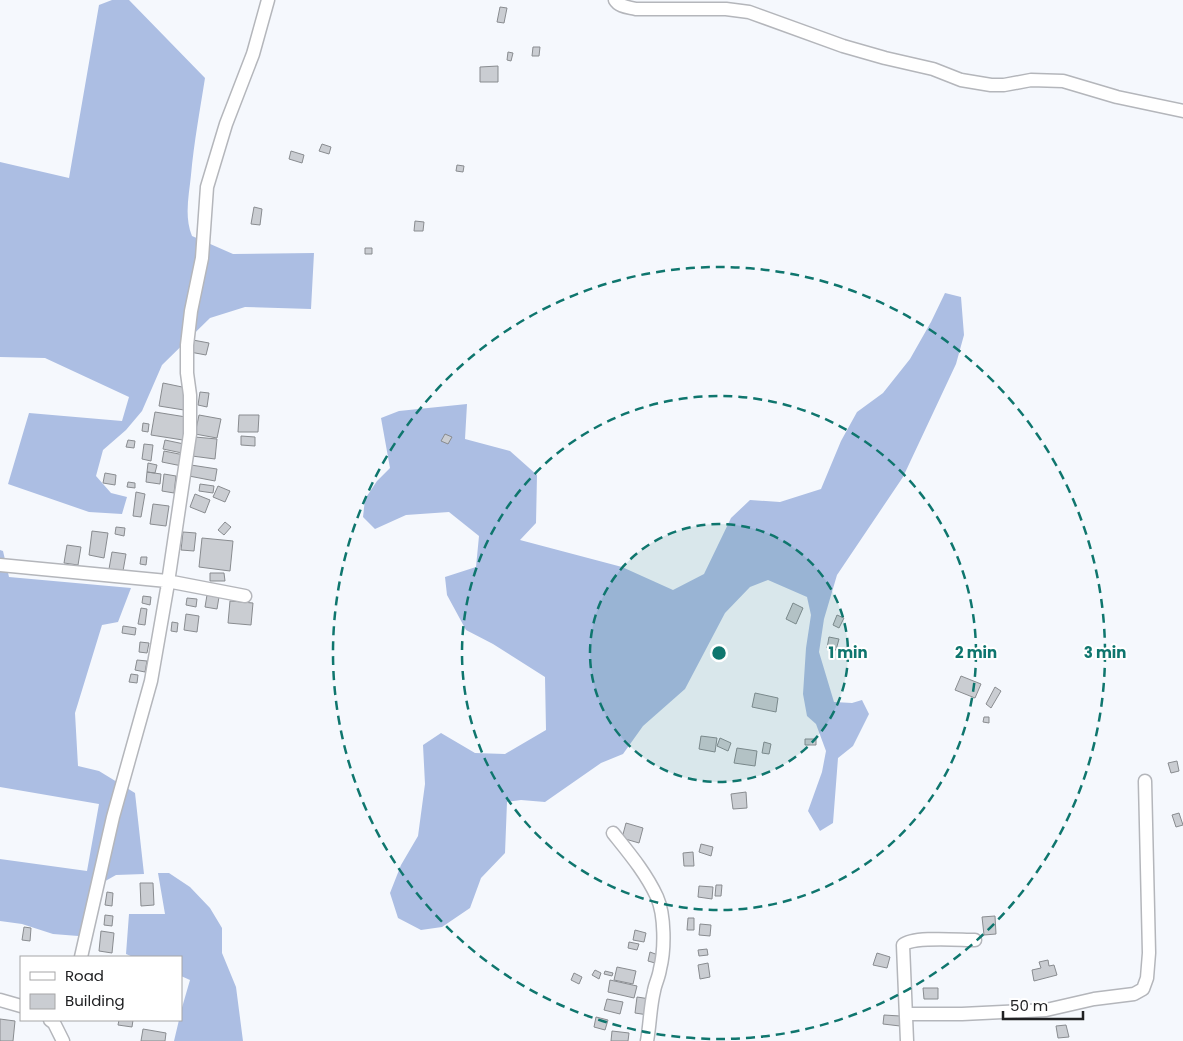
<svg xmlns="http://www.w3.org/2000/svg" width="1183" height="1041" viewBox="0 0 1183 1041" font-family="Poppins,sans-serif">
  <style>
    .forest { fill: #acbee3 }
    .building { fill: #cacdd2; stroke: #898c90 }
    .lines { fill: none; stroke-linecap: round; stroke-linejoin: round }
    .minor-casing { stroke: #b4b6bb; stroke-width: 15 }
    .minor { stroke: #fff; stroke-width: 12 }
    .ring { fill: none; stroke: #0f766e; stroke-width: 2.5; stroke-dasharray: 9 6 }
    .centre { fill: #0f766e; stroke: #fff; stroke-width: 2.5 }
    .ring-label { font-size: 15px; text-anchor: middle; font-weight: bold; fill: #0f766e; stroke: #fff; stroke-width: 4; stroke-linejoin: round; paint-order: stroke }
  </style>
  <rect width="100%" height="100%" fill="#f5f8fd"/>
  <path class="forest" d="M112 0H129L205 78C200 110 194 142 191 175 189 195 184 217 192 236L233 254 314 253 311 309 245 307 210 318 162 365 142 411 126 430 103 450 96 476 111 493 127 497 122 514 89 512 8 484 29 413 122 421 129 397 45 358 0 357V162L69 178 99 5Z
    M945 293 961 297 964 335 956 364 903 477 837 575 824 619 819 652 834 702 852 703 862 700 869 714 853 746 838 758 833 823 820 831 808 811 822 772 826 751 816 724 807 716 803 694 806 648 811 615 807 597 768 580 750 587 725 613 685 689 643 726 623 754 601 763 545 802 521 800 507 802 505 853 481 878 470 908 442 927 421 930 398 918 390 893 401 865 418 836 425 784 423 745 441 733 475 753 505 754 546 730 545 677 493 644 466 630 447 595 445 577 476 567 479 536 449 512 406 515 375 529 363 517 365 499 377 481 390 468 381 418 399 411 467 404 465 439 510 451 537 475 536 523 520 540 622 567 673 590 704 574 731 518 750 500 780 502 821 489 841 441 857 412 883 393 910 359 931 322Z
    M0 550 3 551 9 577 131 588 118 622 102 625 75 713 78 766 99 771 135 793 144 874 116 875 100 884 91 937 53 934 22 924 0 921V859L87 871 99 804 0 787Z
    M158 873H169L190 887 210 908 222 928V953L236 987 243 1041H174L179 1020H181V1011L190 980 181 976V957H133L126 954 129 914H165Z"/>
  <path class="building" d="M500 7 507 8 504 23 497 22Z
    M533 47H540L539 56H532Z
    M508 52 513 53 511 61 507 60Z
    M498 66V82H480V67Z
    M322 144 331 147 329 154 319 151Z
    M291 151 304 155 302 163 289 159Z
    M457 165 464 166 463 172 456 171Z
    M254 207 262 209 260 225 251 224Z
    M415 221 424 222 423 231H414Z
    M365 248H372V254H365Z
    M193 340 209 343 206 355 190 352Z
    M163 383 187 388 184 410 159 406Z
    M200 392 209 393 207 407 198 405Z
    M155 412 186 417 183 440 151 435Z
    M199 415 221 419 217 438 195 434Z
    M239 415H259L258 432H238Z
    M143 423 149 424 148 432 142 431Z
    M445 434 452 437 448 444 441 441Z
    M241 436 255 437V446L241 445Z
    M195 437 217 439 215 459 192 456Z
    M128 440 135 441 134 448 126 447Z
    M165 440 184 444 182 453 163 449Z
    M144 444 153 445 151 461 142 459Z
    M164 451 184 455 182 466 162 462Z
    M148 463 157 465 155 473 147 472Z
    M191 465 217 469 215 481 189 476Z
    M147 472 161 474 160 484 146 482Z
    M105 473 116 475 115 485 103 483Z
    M164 474 176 476 174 493 162 491Z
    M128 482 135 483V488L127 487Z
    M200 484 214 486 213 493 199 491Z
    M218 486 230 491 225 502 213 497Z
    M136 492 145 494 141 517 133 516Z
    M195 494 210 500 205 513 190 507Z
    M153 504 169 506 166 526 150 524Z
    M225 522 231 527 224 535 218 530Z
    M116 527 125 528 124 536 115 534Z
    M92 531 108 533 104 558 89 555Z
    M183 532 196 533 194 551 181 550Z
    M202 538 233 541 230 571 199 567Z
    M67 545 81 547 78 565 64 563Z
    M112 552 126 554 123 571 109 569Z
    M141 557H147L146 565 140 564Z
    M210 573H224L225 581H210Z
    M207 595 219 597 217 609 205 607Z
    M143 596 151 597 150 605 142 603Z
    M187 598 197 599 196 607 186 605Z
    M230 601 253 603 251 625 228 623Z
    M793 603 803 608 796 624 786 619Z
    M141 608 147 609 145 625 138 624Z
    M186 614 199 616 197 632 184 630Z
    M837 615 844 618 839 628 833 625Z
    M172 622 178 623 177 632 171 631Z
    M123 626 136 628 135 635 122 633Z
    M829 637 839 639 836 650 827 648Z
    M140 642 149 643 147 653 139 652Z
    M137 660 147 661 145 672 135 670Z
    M131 674 138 675 137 683 129 682Z
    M961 676 981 684 975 698 955 690Z
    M995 687 1001 691 991 708 986 704Z
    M755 693 778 698 776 712 752 707Z
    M984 717H989V723L983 722Z
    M701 736 717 738 715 752 699 749Z
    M720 738 731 743 728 751 717 746Z
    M805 739H816V745H805Z
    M764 742 771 744 769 754 762 753Z
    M737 748 757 751 755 766 734 763Z
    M1177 761 1179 771 1171 773 1168 763Z
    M746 792 747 808 733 809 731 794Z
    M1179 813 1183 825 1176 827 1172 815Z
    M626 823 643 828 639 843 622 838Z
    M701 844 713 847 711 856 699 852Z
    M693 852 694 866H684L683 853Z
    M140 883H153L154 905 141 906Z
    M716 885H722L721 896H715Z
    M699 886 713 887 712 899 698 897Z
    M107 892 113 893 112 906 105 905Z
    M105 915 113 916 112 926 104 925Z
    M995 916 996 934 984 935 982 917Z
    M688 918H694V930H687Z
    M700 924 711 925 710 936 699 935Z
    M24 927 31 928 30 941 22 940Z
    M635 930 646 933 644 942 633 940Z
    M101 931 114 933 112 953 99 951Z
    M629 942 639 944 637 950 628 948Z
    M707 949 708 955 699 956 698 950Z
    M650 952 658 955 655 963 648 961Z
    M877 953 890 957 887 968 873 965Z
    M1048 960 1049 966 1054 965 1057 975 1034 981 1032 970 1041 968 1039 962Z
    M708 963 710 977 700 979 698 965Z
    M617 967 636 971 633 984 614 980Z
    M595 970 601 973 599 979 592 975Z
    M605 971 613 973 612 976 604 974Z
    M574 973 582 977 579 984 571 980Z
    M610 980 637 986 634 998 608 992Z
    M923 988H938V999H924Z
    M637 997 650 999 648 1015 635 1013Z
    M607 999 623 1002 620 1014 604 1010Z
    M884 1015 900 1016V1026L883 1024Z
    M596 1017 608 1020 605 1030 594 1027Z
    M0 1019 15 1021 13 1041H0Z
    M119 1020H133L132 1027 118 1025Z
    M1066 1025 1069 1037 1058 1038 1056 1026Z
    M143 1029 166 1033 165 1041H141Z
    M612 1031 629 1033 628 1041H611Z"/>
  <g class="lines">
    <g class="minor-casing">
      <path id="minor" d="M615 0C619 7 629 7 636 9H726L749 12 843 46 885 58 933 69 961 80 991 85H1004L1031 80 1063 81 1117 97 1183 111
        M0 565 167 581 245 596
        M613 833C629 853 646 873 657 897 665 915 665 950 660 969 659 977 655 984 654 991 650 1007 650 1025 647 1041
        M81 957 113 817 151 681 167 589 190 434V395L187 373V345L191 311 202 258 207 187 226 124 253 54 268 0
        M0 1000 21 1006
        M906 1014H962L1046 1010 1094 999 1134 994 1143 989 1147 978 1149 953 1145 781
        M50 1020 54 1023 63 1041
        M907 1041 903 945C913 936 959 940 975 940"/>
    </g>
    <use href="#minor" class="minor"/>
  </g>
  <circle cx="719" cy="653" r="129" fill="#0f766e" fill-opacity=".12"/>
  <g class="ring">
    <circle cx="719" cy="653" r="129"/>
    <circle cx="719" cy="653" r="257"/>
    <circle cx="719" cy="653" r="386"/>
  </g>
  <circle cx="719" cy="653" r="8" class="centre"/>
  <g class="ring-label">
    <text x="848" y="658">1 min</text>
    <text x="976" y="658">2 min</text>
    <text x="1105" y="658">3 min</text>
  </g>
  <rect x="20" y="956" width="162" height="65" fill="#ffffff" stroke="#a6a6a7"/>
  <rect x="30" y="972" width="25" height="8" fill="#ffffff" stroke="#a6a6a7"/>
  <text x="65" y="981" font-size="15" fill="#202123">Road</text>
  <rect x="30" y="994" width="25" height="15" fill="#cacdd2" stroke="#a6a6a7"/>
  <text x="65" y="1006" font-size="15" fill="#202123">Building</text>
  <path d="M1003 1011v8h80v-8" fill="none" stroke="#202123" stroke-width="2.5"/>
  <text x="1010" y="1011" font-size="15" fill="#202123" stroke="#ffffff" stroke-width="4" paint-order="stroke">50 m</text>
</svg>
